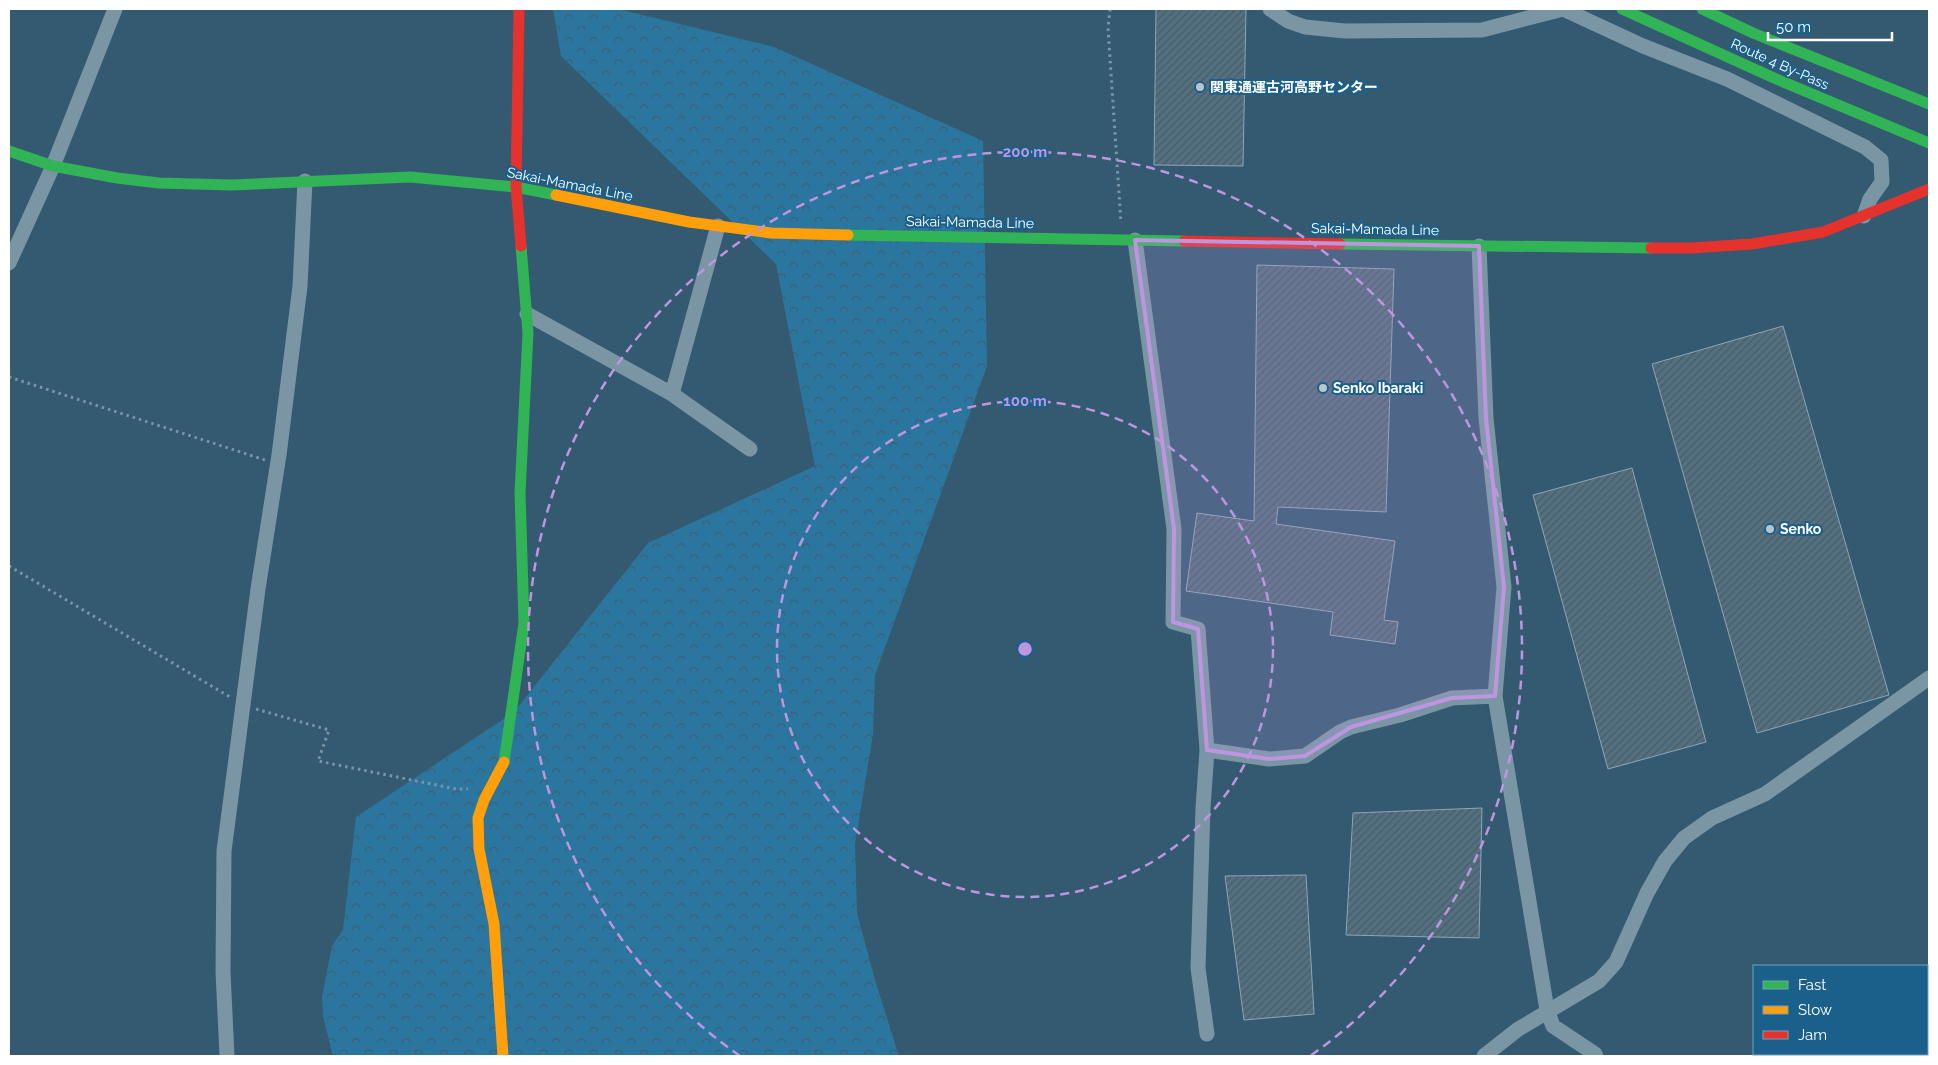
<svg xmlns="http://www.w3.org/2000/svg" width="1938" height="1065" viewBox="0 0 1938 1065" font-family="Raleway,'Noto Sans JP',sans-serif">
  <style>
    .forest { fill: url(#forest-crowns) }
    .building { fill: url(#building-hatch); stroke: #8ea6b4 }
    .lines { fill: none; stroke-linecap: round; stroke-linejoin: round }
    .path { stroke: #7a96a5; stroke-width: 3; stroke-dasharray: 2.5 4; stroke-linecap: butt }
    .street { stroke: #7a96a5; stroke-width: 15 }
    .fast { stroke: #30b455; stroke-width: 11 }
    .slow { stroke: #ff9f0a; stroke-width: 11 }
    .jam { stroke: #e5322d; stroke-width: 11 }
    .marked { fill: #bd96df; fill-opacity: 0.2; stroke: #bd96df; stroke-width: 4; stroke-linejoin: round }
    .ring { fill: none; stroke: #bd96df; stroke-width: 2.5; stroke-dasharray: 9 6 }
    .poi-dot { fill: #b8c5cd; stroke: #1a608a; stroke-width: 2 }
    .labels { text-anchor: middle; stroke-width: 4; stroke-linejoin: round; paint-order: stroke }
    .street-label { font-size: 14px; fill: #fff; stroke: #1a608a }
    .poi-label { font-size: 14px; font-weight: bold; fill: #fff; stroke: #1a608a; text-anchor: start }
    .centre { fill: #bd96df; stroke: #1a608a; stroke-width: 2.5 }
    .ring-label { font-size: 15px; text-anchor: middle; font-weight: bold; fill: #bd96df; stroke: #1a608a; stroke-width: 4; stroke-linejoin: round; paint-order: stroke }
  </style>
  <defs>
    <pattern id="forest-crowns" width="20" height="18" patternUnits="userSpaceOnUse" patternTransform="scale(1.25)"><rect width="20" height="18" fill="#2b769f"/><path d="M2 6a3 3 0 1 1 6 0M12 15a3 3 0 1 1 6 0" fill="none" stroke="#3d5f71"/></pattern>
    <pattern id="building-hatch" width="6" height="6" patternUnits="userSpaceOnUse" patternTransform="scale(1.25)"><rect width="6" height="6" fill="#517183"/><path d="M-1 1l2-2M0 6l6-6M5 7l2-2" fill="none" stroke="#4e595f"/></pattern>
  </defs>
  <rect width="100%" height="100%" fill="#335a71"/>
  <path class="forest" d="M553 9H618L774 47 983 141 987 366 875 675 873 734 855 844 857 913 875 980 899 1056H333L323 1016 322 997 332 946 343 930 356 817 514 712 648 543 815 466 776 264 561 56Z"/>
  <path class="building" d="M1156 9H1246L1243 166 1154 165Z
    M1257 265 1394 269 1386 512 1278 507 1276 524 1395 541 1384 620 1398 622 1395 644 1330 635 1333 612 1186 591 1197 513 1254 521Z
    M1783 326 1889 695 1757 733 1652 364Z
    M1632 468 1706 742 1608 769 1533 495Z
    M1482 808 1479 938 1346 935 1353 813Z
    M1306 875 1314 1014 1244 1020 1225 876Z"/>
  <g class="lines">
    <path class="path" d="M1110 9 1108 28 1121 223
      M9 377 265 460
      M9 566 230 697
      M256 709 329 730 318 761 456 789H468"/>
    <path class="street" d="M1270 9 1288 21 1305 27 1345 31 1482 30 1563 9 1643 46 1727 79 1865 147 1881 160 1882 182 1870 199 1864 216
      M1135 240 1174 529 1173 622 1198 629 1207 750 1203 808 1198 968 1207 1034
      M1479 246 1486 418 1504 587 1495 696 1547 1010 1553 1026 1595 1054 1596 1056
      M9 263 53 166 115 9
      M527 314 672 394 718 226
      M672 394 750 449
      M1207 750 1269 759 1305 756 1340 732 1351 727 1400 715 1452 698 1495 696
      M227 1056 223 972 224 851 258 589 279 455 300 286 305 181
      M1484 1056 1517 1030 1599 981 1616 962 1647 893 1665 861 1684 838 1712 818 1765 794 1929 678"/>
    <path class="fast" d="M1622 9 1774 78 1929 143
      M1702 9 1753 33 1929 104
      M9 151 53 166 117 178 159 183 232 185 410 177 516 187 556 195
      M848 235 1184 241
      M1340 244 1651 248
      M504 762 524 623 520 493 528 333 521 246"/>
    <path class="slow" d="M556 195 689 222 771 233 848 235
      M503 1056 494 924 479 849 478 818 484 800 504 762"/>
    <path class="jam" d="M519 9 516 187 521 246
      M1184 241 1340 244
      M1651 248H1691L1752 244 1823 232 1929 189"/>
  </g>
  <path class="marked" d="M1135 240 1479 246 1486 418 1504 587 1495 696 1452 698 1351 727 1305 756 1269 759 1207 750 1198 629 1173 622 1174 529Z"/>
  <g class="ring">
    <circle cx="1025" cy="649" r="248"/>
    <path d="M740 1056A497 497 0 1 1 1310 1056"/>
  </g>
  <g class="poi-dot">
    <circle cx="1200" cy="87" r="5"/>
    <circle cx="1323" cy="388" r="5"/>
    <circle cx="1770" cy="529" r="5"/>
  </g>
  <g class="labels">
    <g class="street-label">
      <text transform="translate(1780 64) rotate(24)" y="5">Route 4 By-Pass</text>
      <text transform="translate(570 184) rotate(11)" y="5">Sakai-Mamada Line</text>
      <text transform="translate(970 222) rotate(1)" y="5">Sakai-Mamada Line</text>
      <text transform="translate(1375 229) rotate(1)" y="5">Sakai-Mamada Line</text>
    </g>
    <g class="poi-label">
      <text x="1210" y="92">関東通運古河高野センター</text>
      <text x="1333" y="393">Senko Ibaraki</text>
      <text x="1780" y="534">Senko</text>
    </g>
  </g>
  <circle cx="1025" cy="649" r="8" class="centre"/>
  <g class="ring-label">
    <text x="1025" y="157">200 m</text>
    <text x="1025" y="406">100 m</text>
  </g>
  <rect width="1938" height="1065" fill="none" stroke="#ffffff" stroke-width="20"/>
  <rect x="1753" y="965" width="175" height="90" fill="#1a608a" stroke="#76a0b9"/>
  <rect x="1763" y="981" width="25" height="8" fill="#30b455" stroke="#76a0b9"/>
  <text x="1798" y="990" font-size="15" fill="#ffffff">Fast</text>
  <rect x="1763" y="1006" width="25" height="8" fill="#ff9f0a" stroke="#76a0b9"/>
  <text x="1798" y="1015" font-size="15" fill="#ffffff">Slow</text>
  <rect x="1763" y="1031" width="25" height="8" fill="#e5322d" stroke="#76a0b9"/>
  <text x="1798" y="1040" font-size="15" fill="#ffffff">Jam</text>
  <path d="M1768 32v8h124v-8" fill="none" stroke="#ffffff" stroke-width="2.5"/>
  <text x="1776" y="32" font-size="15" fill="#ffffff" stroke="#1a608a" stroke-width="4" paint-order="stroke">50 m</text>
</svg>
